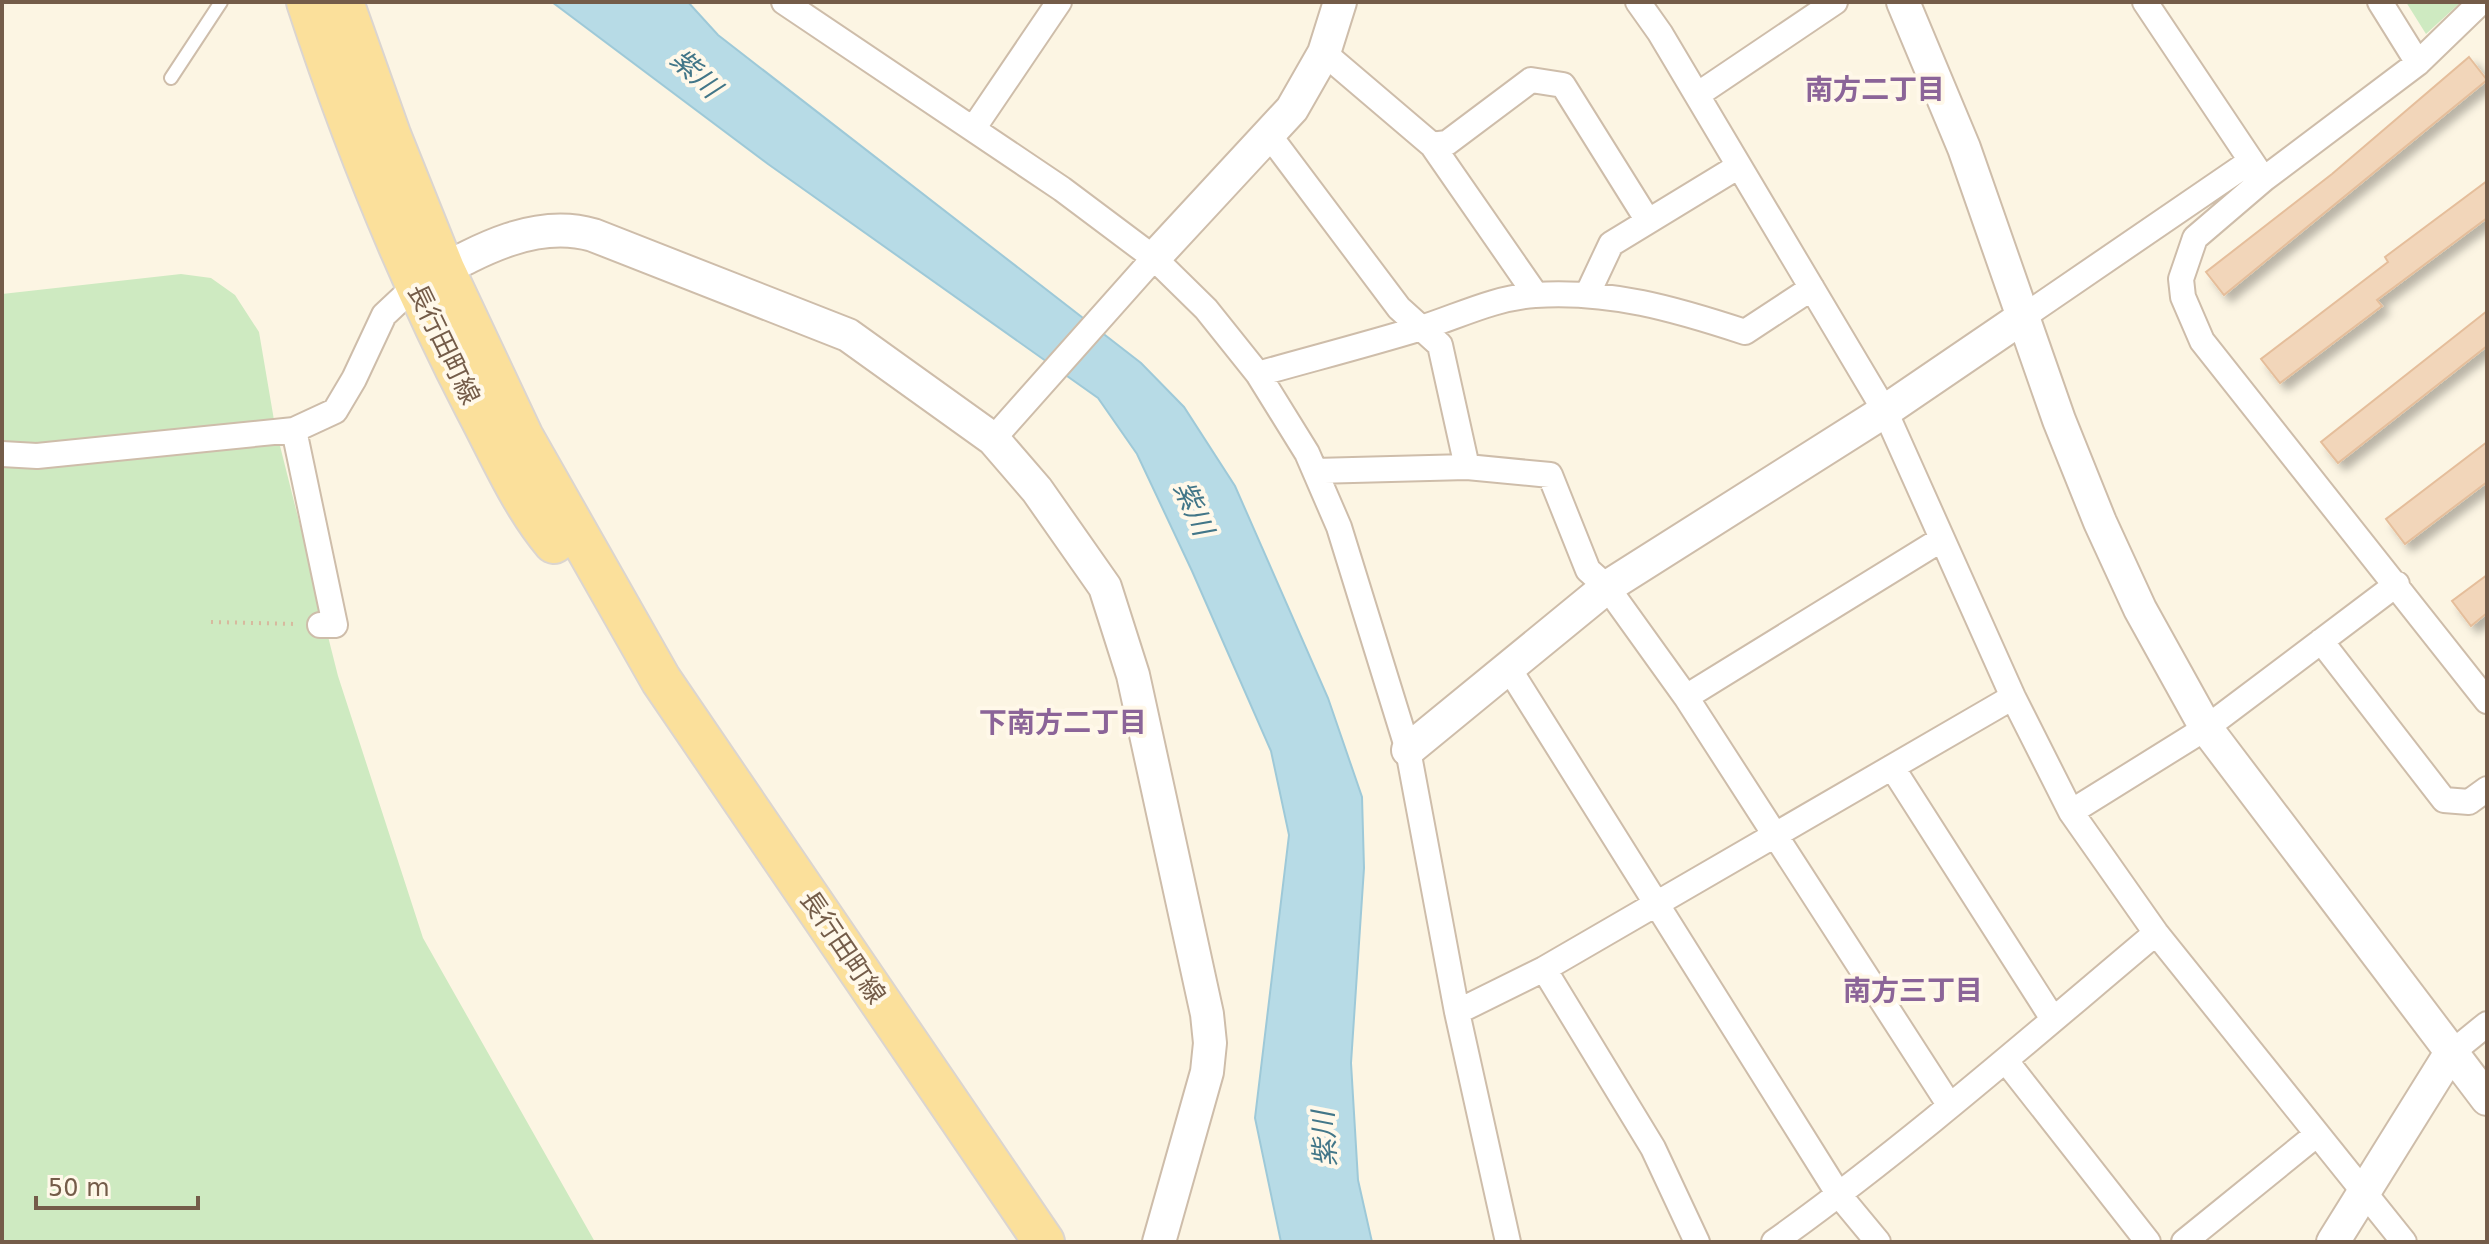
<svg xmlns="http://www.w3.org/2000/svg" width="2489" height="1244" viewBox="0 0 2489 1244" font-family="'DejaVu Sans','Noto Sans JP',sans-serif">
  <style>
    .green { fill: #ceeac1 }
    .water { fill: #b7dbe6; stroke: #9ec9d8; stroke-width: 2 }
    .building { fill: #f2d6ba; stroke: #e5be9b; stroke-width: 2; filter: url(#shadow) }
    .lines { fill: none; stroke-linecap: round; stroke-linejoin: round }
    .service-casing { stroke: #cebdaa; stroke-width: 16 }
    .minor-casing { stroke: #cebdaa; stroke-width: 28 }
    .tertiary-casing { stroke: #cebdaa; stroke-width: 36 }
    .primary-casing { stroke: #dbd5d0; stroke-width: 44 }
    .path { stroke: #d7b99e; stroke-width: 4; stroke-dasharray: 2 6; stroke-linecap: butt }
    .service { stroke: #fff; stroke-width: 12 }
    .minor { stroke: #fff; stroke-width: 24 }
    .tertiary { stroke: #fff; stroke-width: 32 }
    .primary { stroke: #fbe09b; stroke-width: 40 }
    .labels { text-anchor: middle; stroke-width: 8; stroke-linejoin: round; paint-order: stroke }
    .street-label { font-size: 26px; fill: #745c49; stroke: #fff8e9 }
    .water-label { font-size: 28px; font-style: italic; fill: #427688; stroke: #fff8e9 }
    .neighbourhood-label { font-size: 28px; font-weight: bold; fill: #8b6498; stroke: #fff8e9 }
  </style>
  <defs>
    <filter id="shadow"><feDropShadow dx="7" dy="7" stdDeviation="4" flood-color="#0004"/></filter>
  </defs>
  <rect width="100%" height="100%" fill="#fcf5e3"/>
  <path class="green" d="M2406 2H2461L2426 34Z
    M181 274 211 278 235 295 259 332 275 426 338 676 423 938 595 1242H2V294Z"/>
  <path class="water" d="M552 2H688L718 35 1141 363 1184 407 1235 486 1328 698 1362 797 1364 868 1351 1063 1358 1180 1372 1242H1281L1255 1118 1289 835 1271 751 1192 571 1137 454 1098 398 768 164Z"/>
  <path class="building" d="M2469 57 2487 80 2224 295 2206 272 2332 174Z
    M2487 181V218L2377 300 2382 306 2280 383 2261 359 2388 262 2385 257Z
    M2487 311V346L2338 463 2321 442Z
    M2487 442V482L2405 544 2386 519Z
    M2487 575V613L2471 626 2452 601Z"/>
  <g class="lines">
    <g class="service-casing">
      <path id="service" d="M171 78 221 2"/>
    </g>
    <g class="minor-casing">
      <path id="minor" d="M784 2 1062 189 1154 258 1206 309 1258 374 1307 453 1339 527 1408 750 1457 1012 1508 1242
        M1638 2 1660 33 1885 411 2013 697 2071 812 2156 933 2404 1242
        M2145 2 2260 174
        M2380 2 2418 63
        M2481 2 2418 63 2264 179 2195 238 2181 279 2183 297 2202 341 2487 701
        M1324 53 1432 145 1447 143 1531 80 1563 85 1648 221
        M1697 95 1835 2
        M973 129 1059 2
        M1269 135 1399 308 1440 345 1467 467
        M1432 145 1536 295
        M1587 295 1611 244 1739 166
        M2023 317 2251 161
        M1258 374C1311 359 1365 345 1418 329 1457 317 1493 298 1535 295 1610 290 1675 309 1745 332L1812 288
        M294 430 335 625H320
        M993 439 1154 258
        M2 454 37 456 294 430 335 411 354 379 384 315 415 286
        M1315 471 1467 467 1550 475 1588 570 1607 587 1686 697 1950 1106
        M2321 641 2444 800 2469 802 2487 789
        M1508 667 1839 1195 1878 1242
        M1686 697 1942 539
        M1892 767 2053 1019
        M2071 812 2206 728 2397 584
        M1544 969 1653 1148 1697 1242
        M1457 1012 1544 969 2013 697
        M2450 1054 2487 1024
        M2006 1061 2148 1242
        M1774 1242C1907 1147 2031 1038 2156 933
        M2184 1242 2316 1135"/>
    </g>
    <g class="tertiary-casing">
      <path id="tertiary" d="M1903 2 1964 148 2059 420 2100 522 2140 609 2206 728 2487 1099
        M1154 258 1292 109 1324 53 1340 2
        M425 280C476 252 534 218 593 235L848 335 993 439 1037 490 1105 587 1133 675 1207 1014 1210 1043 1207 1072 1159 1242
        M1408 750 1607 587 1885 411 2023 317
        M2333 1242 2450 1054"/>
    </g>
    <g class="primary-casing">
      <path id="primary" d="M307 2C353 142 407 276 475 407 499 452 521 504 554 543
        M343 2 391 137 444 269 523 437 661 680 1044 1242"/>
    </g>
    <path class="path" d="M211 622 298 624"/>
    <use href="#service" class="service"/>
    <use href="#minor" class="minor"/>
    <use href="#tertiary" class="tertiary"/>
    <use href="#primary" class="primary"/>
  </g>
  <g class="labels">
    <g class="street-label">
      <text transform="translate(444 344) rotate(64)" y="9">長行田町線</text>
      <text transform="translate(843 947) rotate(56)" y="9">長行田町線</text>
    </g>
    <g class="water-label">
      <text transform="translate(696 73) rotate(43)" y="10">紫川</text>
      <text transform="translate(1194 508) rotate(66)" y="10">紫川</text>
      <text transform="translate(1324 1139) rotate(-93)" y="10">紫川</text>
    </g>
    <g class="neighbourhood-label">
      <text x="1875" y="99">南方二丁目</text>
      <text x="1063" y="732">下南方二丁目</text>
      <text x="1913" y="1000">南方三丁目</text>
    </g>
  </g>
  <rect width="2489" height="1244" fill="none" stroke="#745c49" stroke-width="8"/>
  <path d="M36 1196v12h162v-12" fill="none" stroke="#745c49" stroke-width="4"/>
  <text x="48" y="1196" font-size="24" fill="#745c49" stroke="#fff8e9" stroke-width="6" paint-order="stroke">50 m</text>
</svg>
